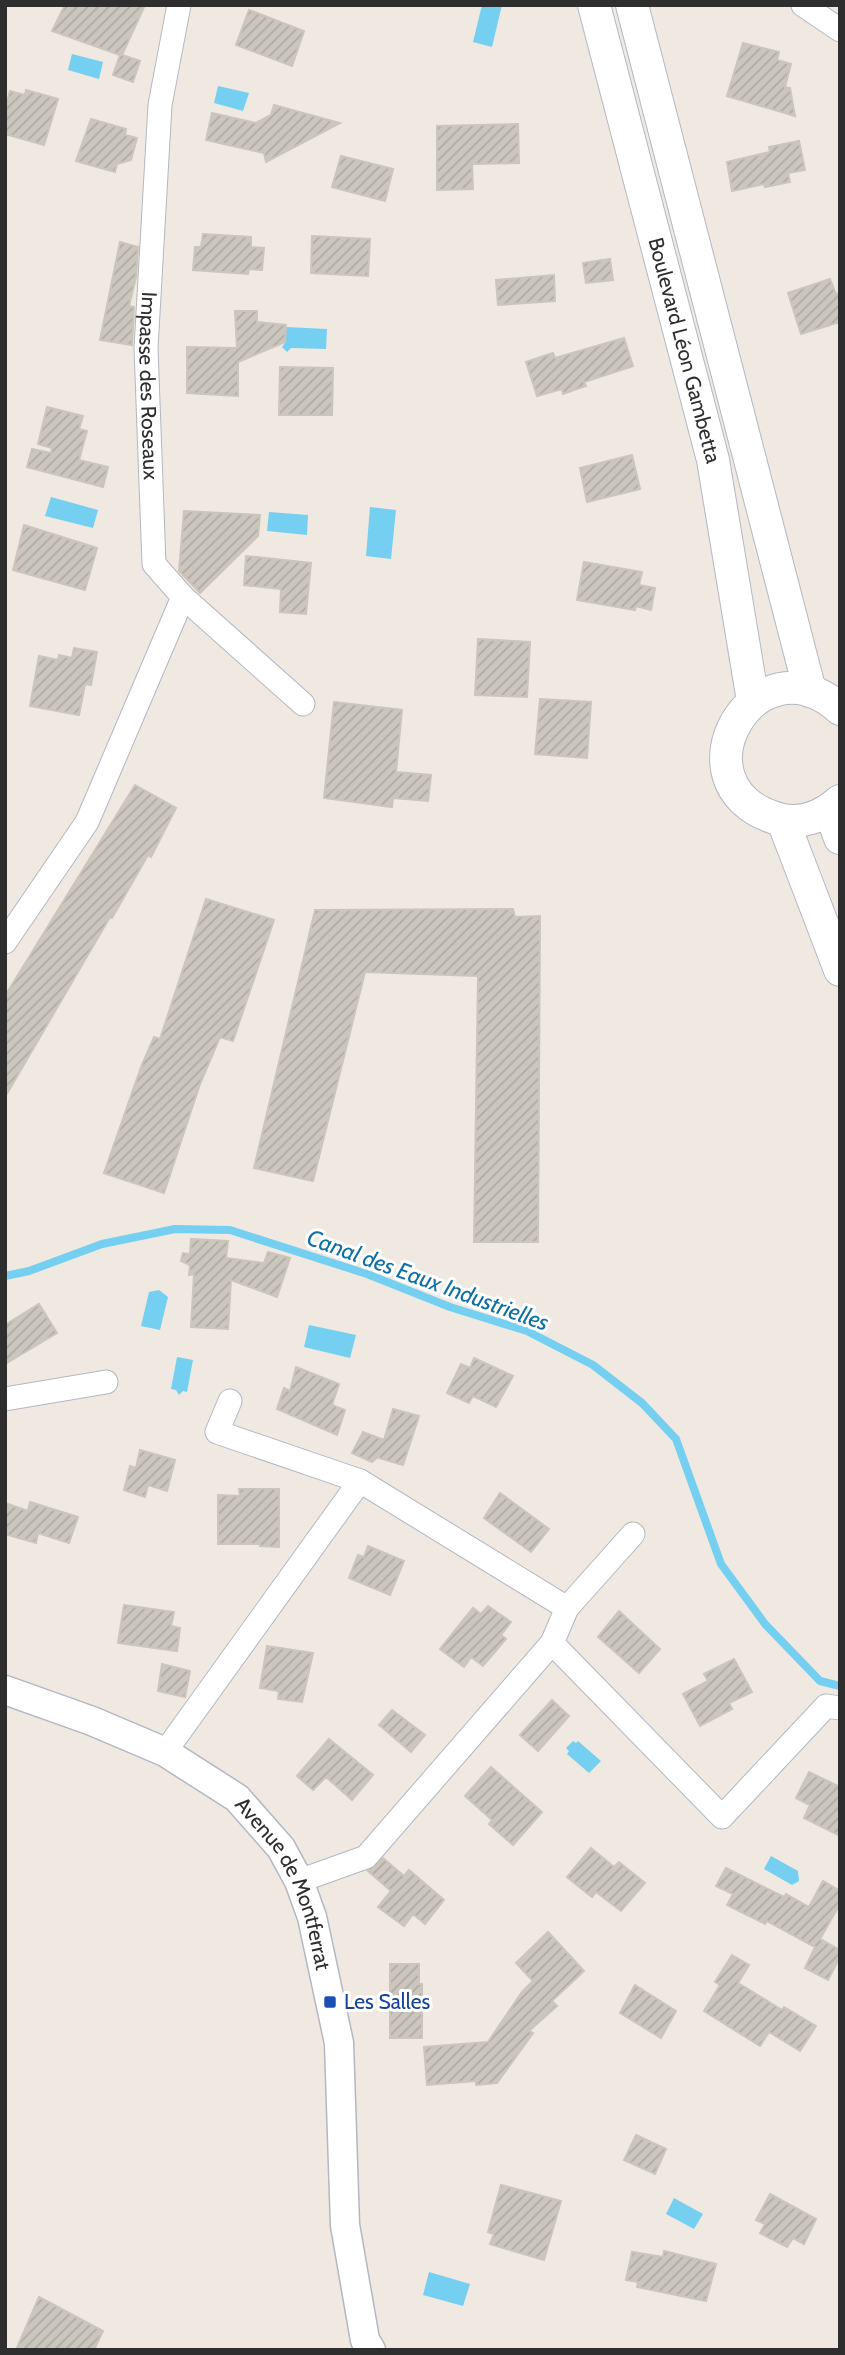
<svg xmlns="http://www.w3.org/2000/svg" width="845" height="2355" viewBox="0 0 845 2355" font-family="Cabin,sans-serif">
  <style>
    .water { fill: #75cff0 }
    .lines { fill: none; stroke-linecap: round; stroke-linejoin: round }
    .stream { stroke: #75cff0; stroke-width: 8 }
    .building { fill: url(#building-hatch); stroke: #cbc5ba; stroke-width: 2 }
    .minor-casing { stroke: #b4b7c1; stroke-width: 25 }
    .tertiary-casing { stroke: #b4b7c1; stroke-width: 31 }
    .secondary-casing { stroke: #b4b7c1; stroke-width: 34 }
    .minor { stroke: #fff; stroke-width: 23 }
    .tertiary { stroke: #fff; stroke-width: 28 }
    .secondary { stroke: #fff; stroke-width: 32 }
    .transit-dot { fill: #1a4fb4; stroke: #fff; stroke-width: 2.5 }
    .labels { text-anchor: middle; stroke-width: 6; stroke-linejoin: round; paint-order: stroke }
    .street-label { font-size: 21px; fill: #2e2e2e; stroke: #fff }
    .transit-label { font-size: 21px; fill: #164399; stroke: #fff; text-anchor: start }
    .water-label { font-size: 23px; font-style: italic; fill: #0d6fa3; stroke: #fff }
  </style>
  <defs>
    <pattern id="building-hatch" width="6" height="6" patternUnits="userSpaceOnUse" patternTransform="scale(1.75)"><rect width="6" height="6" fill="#cbc7bf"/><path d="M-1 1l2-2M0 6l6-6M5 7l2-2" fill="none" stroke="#afaba4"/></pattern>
  </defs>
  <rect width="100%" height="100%" fill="#efe9e1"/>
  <path class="water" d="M482 5H502L492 47 473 42Z
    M72 54 103 62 99 79 68 70Z
    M218 86 249 93 243 111 214 103Z
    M286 327 327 329 326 349 291 348 287 352 282 347 285 343Z
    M51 497 98 510 93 528 45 516Z
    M370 507 396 510 391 559 366 556Z
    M269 512 308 515 307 535 267 531Z
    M159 1290 168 1297 160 1330 141 1326 149 1292Z
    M309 1325 356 1335 350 1358 304 1347Z
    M177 1357 193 1360 187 1392 183 1391 179 1395 176 1390 171 1389Z
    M573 1741 576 1743 578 1741 601 1761 589 1773 567 1754 569 1751 566 1748Z
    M771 1856 798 1871 799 1881 792 1885 764 1869Z
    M674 2198 703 2214 694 2229 666 2214Z
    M429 2272 470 2284 463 2306 423 2295Z"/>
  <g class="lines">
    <path class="stream" d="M5 1276 29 1271 102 1244 175 1229 230 1230 367 1274 450 1307 527 1331 593 1365 642 1403 676 1439 721 1564 765 1624 820 1681 840 1686"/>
  </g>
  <path class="building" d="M65 5H145L122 55 140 61 133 82 113 75 120 55 52 31Z
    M249 10 304 31 292 66 236 45Z
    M743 43 779 52 777 60 791 64 785 87 790 88 795 116 727 96Z
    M26 90 58 99 44 145 5 134V110L10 91 25 95Z
    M274 105 340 123 266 162 264 153 206 140 212 113 256 123 271 115Z
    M91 119 126 129 125 135 137 138 131 160 117 164 115 172 76 161Z
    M518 124 519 163 472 164 473 189 437 190V126Z
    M799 141 805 170 788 173 790 182 765 187 764 184 732 191 727 162 770 152 769 147Z
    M341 156 393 169 385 201 332 187Z
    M203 234 251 237V247L264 248 262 270 249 269 248 274 193 270 195 247H201Z
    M312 236 370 239 368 276 311 273Z
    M120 242 138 247 136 277 129 306 134 307 132 345 100 340Z
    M610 259 613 280 586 283 583 263Z
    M554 275 555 301 498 305 496 280Z
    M830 279 836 294 840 293V322L801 334 788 293Z
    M235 311H257V322L286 325 285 342 238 362V396L187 393V347L237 348Z
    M624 338 633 366 584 382 586 386 563 394 562 389 537 396 526 362 553 353 555 358Z
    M280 367 333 368 332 415H279Z
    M47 407 83 416 79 429 87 431 79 460 108 467 103 487 27 467 32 449 51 453 52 448 38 444Z
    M632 455 640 489 587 502 580 468Z
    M184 511 260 515 258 536 200 593 179 571Z
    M24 525 97 548 85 590 13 570Z
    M246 556 311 563 306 614 280 612 281 589 244 585Z
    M584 562 642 572 639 585 655 588 651 610 636 606 635 610 577 600Z
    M478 639 530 642 527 697 475 695Z
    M74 648 97 652 91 685 85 684 79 715 30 706 39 656 58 660 59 655 72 658Z
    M540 699 591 702 587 758 535 754Z
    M334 702 402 710 396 772 431 775 428 801 393 798 392 807 324 798Z
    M135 785 176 808 151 857 148 855 112 918 110 917 5 1097V996Z
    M206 899 274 920 233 1041 220 1037 200 1084 164 1193 104 1173 141 1067 154 1037 160 1039Z
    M513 909 515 917 540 916 538 1242H474L478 976 365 972 313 1181 254 1168 315 910Z
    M191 1239 228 1241 226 1258 264 1263 268 1252 290 1258 277 1297 231 1280 228 1329 191 1327 194 1274 189 1275 190 1265 181 1261 183 1253 190 1254Z
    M39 1304 57 1333 5 1364V1325Z
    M474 1358 513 1376 496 1407 473 1396 469 1403 447 1393 461 1364 470 1368Z
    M296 1367 339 1384 332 1405 345 1410 337 1435 277 1409 284 1388 290 1391Z
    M393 1409 419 1416 403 1465 379 1458V1456L372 1462 352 1453 363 1432 384 1440Z
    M140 1450 175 1460 167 1491 148 1485 145 1497 124 1490 130 1466 136 1468Z
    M239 1489H279V1547L260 1546V1544H218V1495L240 1496Z
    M500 1493 549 1529 531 1552 484 1518Z
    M30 1502 78 1517 69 1543 38 1533 36 1543 5 1534V1503L28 1511Z
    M368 1546 404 1561 390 1595 349 1578 358 1555 364 1557Z
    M124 1605 174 1612 171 1626 180 1628 177 1651 118 1643Z
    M488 1606 511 1622 501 1635 506 1639 483 1666 471 1657 464 1667 440 1649 473 1608 481 1614Z
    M619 1611 660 1649 639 1673 598 1637Z
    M267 1646 313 1653 302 1702 278 1699 279 1691 260 1688Z
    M734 1659 752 1692 729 1703 732 1709 700 1726 683 1694 708 1681 704 1674Z
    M162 1664 190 1671 185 1697 158 1691Z
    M552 1700 569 1716 538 1751 520 1735Z
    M392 1710 425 1735 411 1752 379 1725Z
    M329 1739 373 1775 352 1800 326 1777 313 1790 297 1776Z
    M491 1767 542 1812 513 1845 489 1824 492 1820 465 1796Z
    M809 1772 840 1787V1836L804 1818 810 1805 796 1798Z
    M591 1848 614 1867 619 1862 645 1883 621 1911 596 1892 592 1897 567 1877Z
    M383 1858 404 1876 409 1870 444 1900 425 1924 413 1914 404 1926 378 1907 391 1891 368 1871Z
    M726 1868 784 1897 786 1894 809 1907 823 1881 840 1891V1904L820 1939 840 1950V1957L828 1980 805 1968 815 1947 767 1921 765 1924 727 1905 733 1894 716 1886Z
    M548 1932 584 1971 552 2001 557 2006 529 2031 533 2033 497 2083 476 2085V2081L427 2085 424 2047 488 2042 522 1992 533 1981 516 1963Z
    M732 1955 749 1965 738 1983 782 2010 784 2007 816 2026 800 2051 769 2032 760 2046 704 2011 720 1985 715 1982Z
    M390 1964H419V1984H422V2038H390Z
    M635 1985 676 2011 661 2038 620 2013Z
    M636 2135 666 2149 655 2174 624 2160Z
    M501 2185 561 2201 544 2260 490 2244 494 2234 488 2232Z
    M770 2194 816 2219 804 2244 793 2238 787 2247 760 2233 765 2224 756 2220Z
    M664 2251 716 2264 706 2301 637 2287 638 2282 626 2280 632 2252 663 2257Z
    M39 2297 103 2331 94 2350H16Z"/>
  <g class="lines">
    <g class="minor-casing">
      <g id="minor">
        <path id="s1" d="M179 5 160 105 146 348 154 564 183 597 303 704"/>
        <path d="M803 5 840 30"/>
        <path d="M5 942 87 822 183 597"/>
        <path d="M5 1399 106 1382"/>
        <path d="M230 1401 217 1432 360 1481"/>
        <path d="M567 1608 633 1534"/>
        <path d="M552 1643 722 1817 826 1706 840 1708"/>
        <path d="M165 1752 360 1481 567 1608 552 1643 366 1857 299 1881"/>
      </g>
    </g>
    <g class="tertiary-casing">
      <g id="tertiary">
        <path id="s2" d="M5 1690 92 1721 165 1752 237 1798 281 1848 299 1881 312 1917 339 2043 345 2225 365 2340 371 2350"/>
      </g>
    </g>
    <g class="secondary-casing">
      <g id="secondary">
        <path id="s3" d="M594 5 713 460 753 701"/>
        <path d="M632 5 810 691"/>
        <path d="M840 709C756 633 669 784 775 818 799 826 822 817 840 801"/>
        <path d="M830 810 840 838"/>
        <path d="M783 821 840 970"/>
      </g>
    </g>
    <use href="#minor" class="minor"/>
    <use href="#tertiary" class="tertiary"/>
    <use href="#secondary" class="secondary"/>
  </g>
  <rect class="transit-dot" x="323" y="1995" width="14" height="14" rx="3.5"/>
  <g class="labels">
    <g class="street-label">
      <text dy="7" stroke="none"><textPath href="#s3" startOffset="357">Boulevard Léon Gambetta</textPath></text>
      <text dy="7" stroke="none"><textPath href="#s1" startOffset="383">Impasse des Roseaux</textPath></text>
      <text dy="7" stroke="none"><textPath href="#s2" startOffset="357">Avenue de Montferrat</textPath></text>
    </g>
    <g class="transit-label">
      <text x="344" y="2009">Les Salles</text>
    </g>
    <g class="water-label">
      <text transform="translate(428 1280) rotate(20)" y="8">Canal des Eaux Industrielles</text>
    </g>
  </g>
  <rect width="845" height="2355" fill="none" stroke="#2e2e2e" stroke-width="14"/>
</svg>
